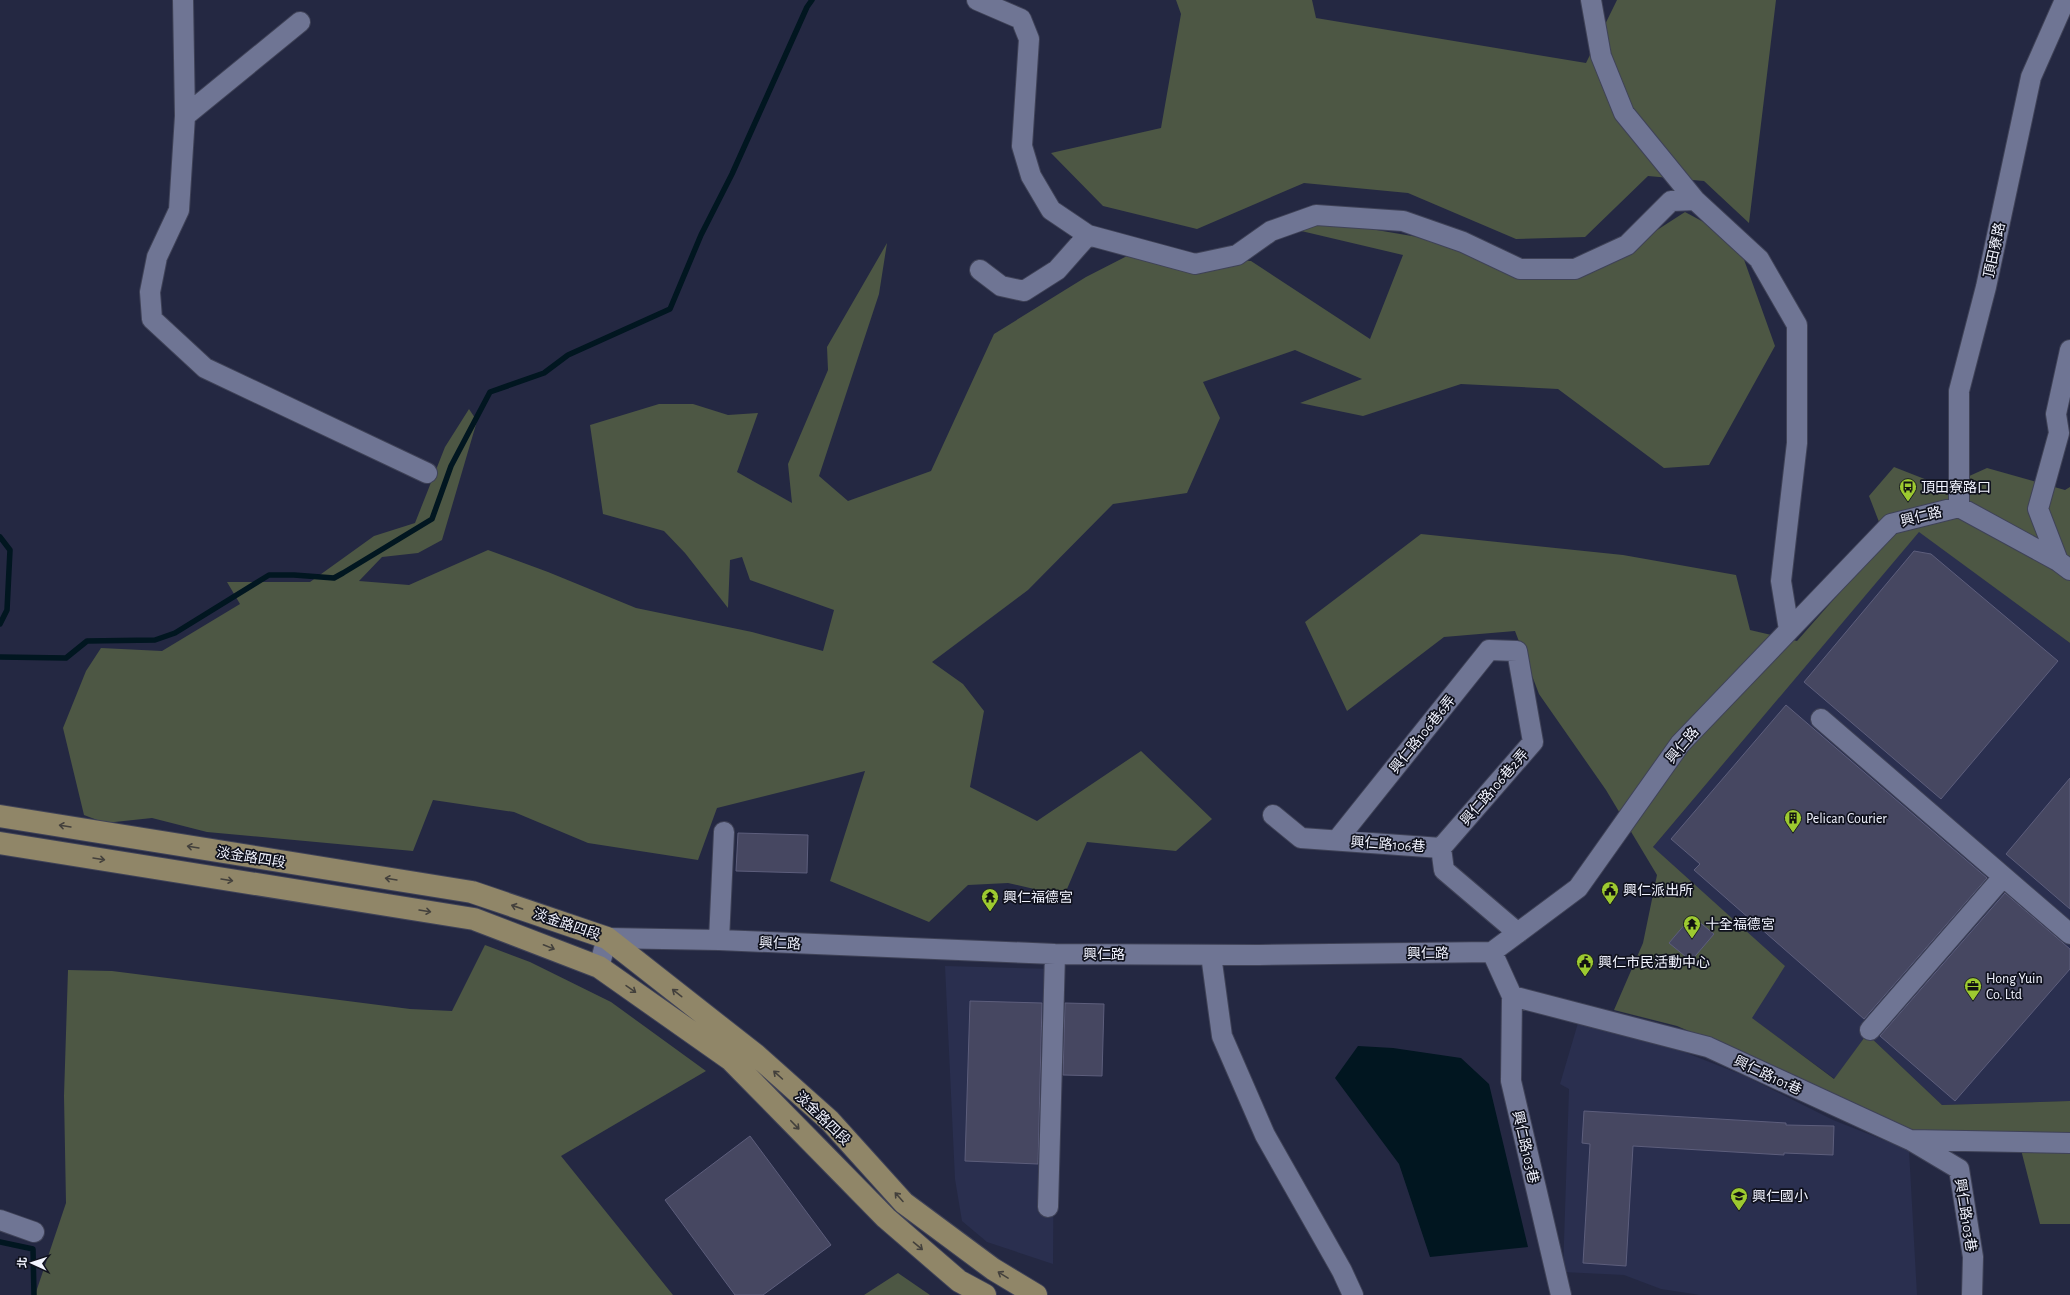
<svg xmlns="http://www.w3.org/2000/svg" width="2070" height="1295" viewBox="0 0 2070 1295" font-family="'Alegreya Sans','Noto Sans TC',sans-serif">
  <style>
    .built { fill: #2a2f4f }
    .green { fill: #4d5744 }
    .water { fill: #011620 }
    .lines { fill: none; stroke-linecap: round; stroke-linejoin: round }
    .stream { stroke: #011620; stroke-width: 5.5 }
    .building { fill: #464761; stroke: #5d5e7c }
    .minor-casing { stroke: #3f4257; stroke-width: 22 }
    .major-casing { stroke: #3f4257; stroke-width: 24 }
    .minor { stroke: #6f7594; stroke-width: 20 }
    .major { stroke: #908668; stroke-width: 22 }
    .oneway { stroke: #43403c }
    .labels { text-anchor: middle; stroke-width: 3.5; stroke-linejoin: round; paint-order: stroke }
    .street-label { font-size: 14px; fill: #f2f4ff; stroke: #10121e }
    .poi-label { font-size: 14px; fill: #f2f4ff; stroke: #10121e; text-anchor: start }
  </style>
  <rect width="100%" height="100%" fill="#242842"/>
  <path class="built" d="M1919 531 2070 643V1101L1942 1105 1867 1034 1835 1079 1751 1018 1653 847Z
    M945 966 1055 969 1053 1264 987 1242 962 1221 955 1179Z
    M1578 1023 1684 1052 1745 1076 1833 1120 1909 1150 1917 1295H1700L1661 1289 1624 1275 1563 1272 1569 1089 1560 1084Z"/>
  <path class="green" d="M1176 0H1312L1316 18 1586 63 1617 0H1776L1749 223 1704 181 1648 176 1585 237 1516 239 1408 193 1304 183 1197 229 1103 206 1051 153 1161 128 1181 14Z
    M1685 212 1737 240 1775 346 1709 465 1664 468 1558 389 1461 384 1363 416 1300 403 1362 379 1295 350 1203 382 1220 418 1187 493 1113 504 1028 590 932 662 963 684 984 711 970 787 1037 821 1141 751 1212 819 1176 851 1087 842 1064 896 1008 883 968 885 929 922 830 881 865 771 717 808 698 860 588 843 514 812 433 800 413 851 207 832 152 818 105 823 84 815 63 728 86 671 101 648 162 651 240 604 227 582H310L374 536 415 523 445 447 469 409 477 421 442 540 418 553 382 557 359 581 409 585 488 550 548 572 636 608 752 632 823 651 834 610 750 580 742 557 730 560 728 608 685 553 664 531 603 514 590 425 659 404H693L728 415 758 413 737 472 792 503 788 464 828 370 827 347 887 243 879 294 819 476 848 501 931 471 994 334 1086 277 1127 256 1251 261 1370 339 1403 255 1297 230 1318 220 1447 242 1517 279 1595 270Z
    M1894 467 1945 487 1987 468 2065 490 2070 487V643L1919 532 1653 847 1785 966 1752 1018 1834 1079 1867 1034 1942 1105 2070 1101V1224H2040L2018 1138 1910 1132 1828 1091 1677 1026 1614 1010 1643 943 1657 875 1606 790 1539 694 1515 631 1444 637 1347 711 1305 622 1421 534 1623 555 1736 575 1750 630 1797 641 1886 540 1869 496Z
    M485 945 530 962 611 1002 706 1071 561 1156 673 1295H35L66 1203 64 1096 68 970 112 971 410 1009 452 1011Z
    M898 1273 930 1295H864Z"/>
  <path class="water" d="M1358 1046 1393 1048 1461 1058 1489 1084 1528 1247 1430 1257 1399 1164 1335 1078Z"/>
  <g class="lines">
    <path class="stream" d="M0 537 10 550 7 610 0 624
      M0 657 66 658 87 641 155 640 175 633 269 575H294L334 578 343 573 432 519 451 466 490 392 544 373 568 355 670 309 701 235 732 174 807 7 812 0
      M0 1242 33 1249 34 1295"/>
  </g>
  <path class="building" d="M1914 551 1931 554 2058 661 1941 799 1804 682Z
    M1786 705 1987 878 1864 1019 1694 870 1700 864 1671 839Z
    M2070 778V909L2006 854Z
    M738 833 808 835 807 873 736 871Z
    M2005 893 2070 949V969L1955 1101 1880 1036Z
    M1692 916 1714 934 1691 961 1669 943Z
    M970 1001 1042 1003 1038 1164 965 1161Z
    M1065 1003 1104 1004 1102 1076 1063 1075Z
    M1584 1111 1786 1123V1125L1834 1126 1833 1155 1784 1153V1155L1633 1146 1626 1266 1583 1263 1590 1144 1582 1143Z
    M750 1136 831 1245 763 1295H735L665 1200Z"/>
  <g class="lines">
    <g class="minor-casing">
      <path id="minor" d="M183 0 185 116 179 210 157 257 150 292 152 319 205 368 427 473
        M977 0 1021 19 1029 39 1022 146 1031 176 1051 210 1088 235 1195 264 1237 255 1271 231 1316 215 1403 221 1463 242 1520 269H1575L1627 245 1671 201 1695 200 1759 259 1797 325V443L1781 581 1789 630
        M1591 0 1601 56 1624 113 1695 200
        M185 116 300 22
        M980 270 1001 286 1024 291 1057 270 1088 235
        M1959 507V391L1986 287 2031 77 2065 0
        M2058 561 2038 509 2059 433 2056 414 2070 350
        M1821 719 2070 934
        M1273 815 1301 838 1441 848 1444 870 1518 933
        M1337 840 1489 650 1517 651 1533 742 1441 848
        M719 940 724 832
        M1492 952 1512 996 1708 1047 1910 1140 2070 1143
        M1211 955 1222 1036 1265 1135 1342 1271 1353 1295
        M599 967 607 938 719 940 1055 954 1259 955 1492 952 1578 888 1680 744 1891 524 1959 507 2058 561 2070 570
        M1512 996 1511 1081 1561 1295
        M1870 1030 2003 877
        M1912 1141 1959 1169 1973 1257 1972 1295
        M1048 1207 1055 954
        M0 1220 34 1232"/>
    </g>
    <g class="major-casing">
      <path id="major" d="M0 816 472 892 607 938 756 1055 830 1121 904 1203 993 1269 1036 1295
        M0 843 474 919 599 967 731 1060 886 1218 959 1281 985 1295"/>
    </g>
    <use href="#minor" class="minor"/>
    <use href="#major" class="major"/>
  </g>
  <defs><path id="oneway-shaft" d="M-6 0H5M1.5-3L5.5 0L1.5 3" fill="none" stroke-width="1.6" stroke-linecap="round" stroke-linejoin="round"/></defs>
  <g class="oneway">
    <use href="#oneway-shaft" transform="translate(65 826) rotate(-171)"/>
    <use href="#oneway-shaft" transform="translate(193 847) rotate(-171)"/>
    <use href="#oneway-shaft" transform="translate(99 859) rotate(9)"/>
    <use href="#oneway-shaft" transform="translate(391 879) rotate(-171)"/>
    <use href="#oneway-shaft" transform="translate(227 880) rotate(9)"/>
    <use href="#oneway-shaft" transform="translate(517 907) rotate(-161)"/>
    <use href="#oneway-shaft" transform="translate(425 911) rotate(9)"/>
    <use href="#oneway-shaft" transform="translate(549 947) rotate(22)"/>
    <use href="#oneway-shaft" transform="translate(631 989) rotate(35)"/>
    <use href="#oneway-shaft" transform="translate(677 993) rotate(-142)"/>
    <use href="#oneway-shaft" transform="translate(778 1075) rotate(-138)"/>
    <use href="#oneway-shaft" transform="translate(795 1125) rotate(46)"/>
    <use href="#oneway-shaft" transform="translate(899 1197) rotate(-132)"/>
    <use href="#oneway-shaft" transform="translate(918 1246) rotate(40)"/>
    <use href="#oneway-shaft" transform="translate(1003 1275) rotate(-148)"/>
  </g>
  <defs>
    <g id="bus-pin" transform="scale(0.9)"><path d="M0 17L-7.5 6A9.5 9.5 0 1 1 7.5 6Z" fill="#9dca30" stroke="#10121e"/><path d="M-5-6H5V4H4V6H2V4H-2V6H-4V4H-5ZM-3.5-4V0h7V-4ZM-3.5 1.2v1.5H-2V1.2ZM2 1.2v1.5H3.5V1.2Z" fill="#111"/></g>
    <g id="building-pin" transform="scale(0.9)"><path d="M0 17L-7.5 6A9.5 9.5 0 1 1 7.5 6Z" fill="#9dca30" stroke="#10121e"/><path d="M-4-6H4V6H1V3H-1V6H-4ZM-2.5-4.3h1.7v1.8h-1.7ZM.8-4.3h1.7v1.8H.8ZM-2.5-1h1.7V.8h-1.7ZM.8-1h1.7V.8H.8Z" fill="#111"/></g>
    <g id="civic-pin" transform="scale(0.9)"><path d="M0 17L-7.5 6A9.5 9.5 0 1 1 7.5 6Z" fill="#9dca30" stroke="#10121e"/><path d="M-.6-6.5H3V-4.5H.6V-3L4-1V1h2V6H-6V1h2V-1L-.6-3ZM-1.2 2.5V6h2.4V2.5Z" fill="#111"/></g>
    <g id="temple-pin" transform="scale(0.9)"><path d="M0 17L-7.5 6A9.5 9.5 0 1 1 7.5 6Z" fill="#9dca30" stroke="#10121e"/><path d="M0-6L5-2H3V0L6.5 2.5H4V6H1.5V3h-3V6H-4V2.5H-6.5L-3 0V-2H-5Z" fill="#111"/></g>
    <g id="office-pin" transform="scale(0.9)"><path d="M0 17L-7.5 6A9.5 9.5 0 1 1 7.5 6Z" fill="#9dca30" stroke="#10121e"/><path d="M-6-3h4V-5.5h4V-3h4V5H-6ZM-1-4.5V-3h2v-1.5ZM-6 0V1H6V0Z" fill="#111"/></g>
    <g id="school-pin" transform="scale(0.9)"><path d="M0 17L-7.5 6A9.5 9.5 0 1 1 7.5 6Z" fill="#9dca30" stroke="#10121e"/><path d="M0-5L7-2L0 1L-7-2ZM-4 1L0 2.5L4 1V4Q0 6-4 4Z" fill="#111"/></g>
  </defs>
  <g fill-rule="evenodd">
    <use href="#bus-pin" x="1908" y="487"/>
    <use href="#building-pin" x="1793" y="818"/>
    <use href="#civic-pin" x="1610" y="890"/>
    <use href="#temple-pin" x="990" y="897"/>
    <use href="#temple-pin" x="1692" y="924"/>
    <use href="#civic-pin" x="1585" y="962"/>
    <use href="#office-pin" x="1973" y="986"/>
    <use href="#school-pin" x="1739" y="1196"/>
  </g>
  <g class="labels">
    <g class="street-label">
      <text transform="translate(1994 250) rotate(-78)" y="5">頂田寮路</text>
      <text transform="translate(1921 516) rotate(-14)" y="5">興仁路</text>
      <text transform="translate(1422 734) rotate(-51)" y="5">興仁路106巷6弄</text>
      <text transform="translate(1682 745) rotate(-50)" y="5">興仁路</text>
      <text transform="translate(1494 787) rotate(-49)" y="5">興仁路106巷2弄</text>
      <text transform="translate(1388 844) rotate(4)" y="5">興仁路106巷</text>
      <text transform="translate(251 857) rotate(9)" y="5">淡金路四段</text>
      <text transform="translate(567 924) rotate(19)" y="5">淡金路四段</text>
      <text transform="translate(780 943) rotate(2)" y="5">興仁路</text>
      <text transform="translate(1428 953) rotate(-1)" y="5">興仁路</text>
      <text x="1104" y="959">興仁路</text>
      <text transform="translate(1768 1075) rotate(25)" y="5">興仁路101巷</text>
      <text transform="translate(823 1118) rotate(44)" y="5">淡金路四段</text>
      <text transform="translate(1526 1147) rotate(77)" y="5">興仁路103巷</text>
      <text transform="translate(1966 1215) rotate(81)" y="5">興仁路103巷</text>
    </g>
    <g class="poi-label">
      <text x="1921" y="492">頂田寮路口</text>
      <text x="1806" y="823">Pelican Courier</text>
      <text x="1623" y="895">興仁派出所</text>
      <text x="1003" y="902">興仁福德宮</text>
      <text x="1705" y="929">十全福德宮</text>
      <text x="1598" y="967">興仁市民活動中心</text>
      <text x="1986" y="983">Hong Yuin<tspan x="1986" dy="16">Co. Ltd</tspan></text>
      <text x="1752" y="1201">興仁國小</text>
    </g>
  </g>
  <g transform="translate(32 1263) rotate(273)" stroke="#10121e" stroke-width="3" paint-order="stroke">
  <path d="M0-3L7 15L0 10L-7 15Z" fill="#f2f4ff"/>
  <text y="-6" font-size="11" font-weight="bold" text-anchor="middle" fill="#f2f4ff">北</text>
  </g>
</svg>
